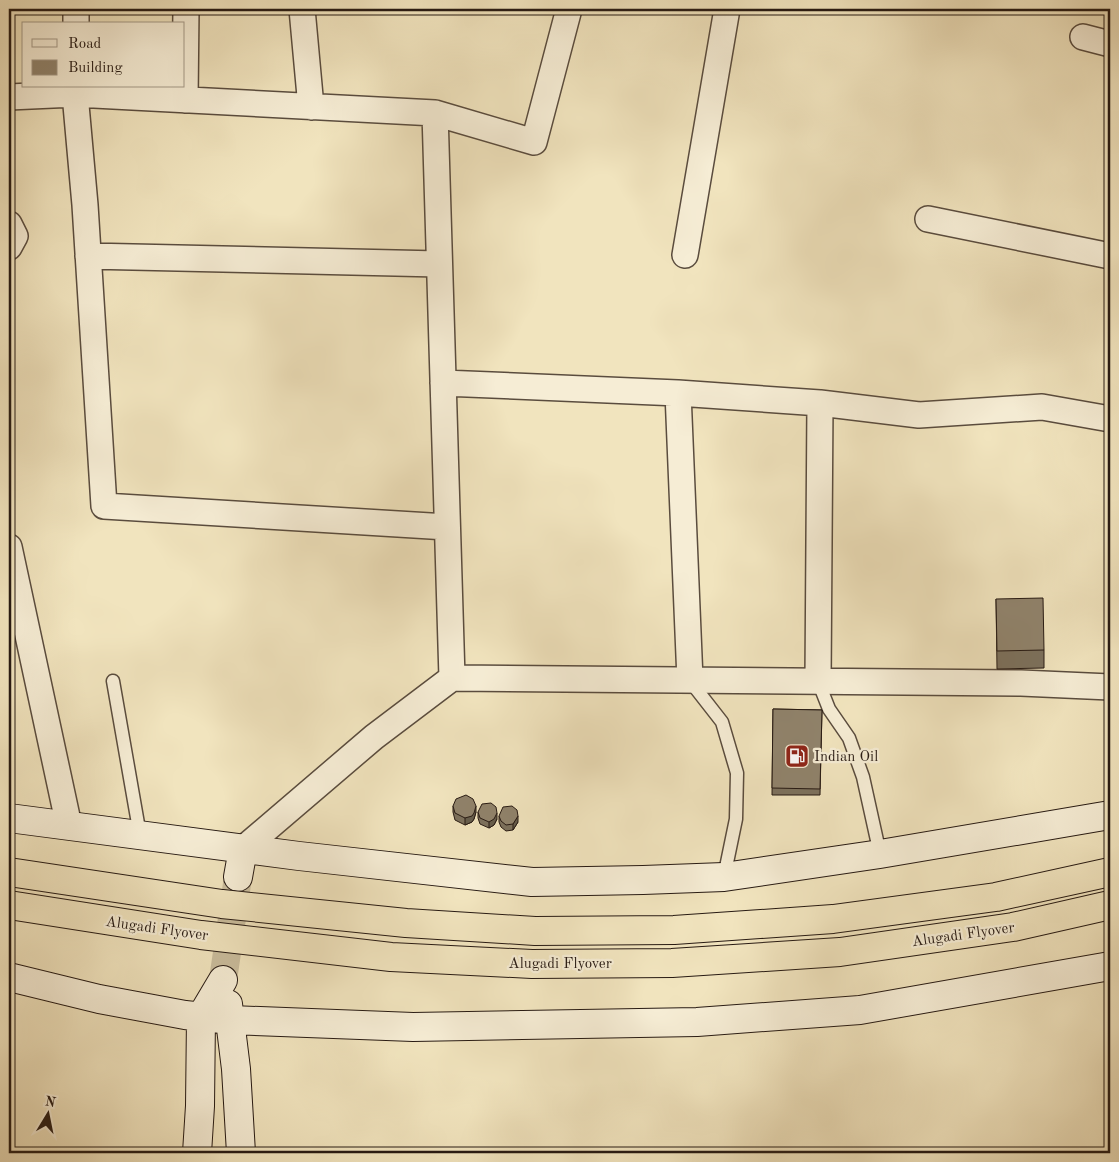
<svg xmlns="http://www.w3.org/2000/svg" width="1119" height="1162" viewBox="0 0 1119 1162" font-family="'Old Standard TT',serif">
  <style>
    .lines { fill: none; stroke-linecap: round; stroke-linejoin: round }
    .secondary-tunnel { stroke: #c9bc9c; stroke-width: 28; stroke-dasharray: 28 14; stroke-linecap: butt }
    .lane-casing { stroke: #5a4c3e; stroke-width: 15 }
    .street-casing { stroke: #5a4c3e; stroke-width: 28 }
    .secondary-casing { stroke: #271a13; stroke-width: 30 }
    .lane { stroke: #f6edd5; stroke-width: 12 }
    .street { stroke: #f6edd5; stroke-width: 25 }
    .secondary { stroke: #f6edd5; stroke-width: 28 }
    .highway-bridge-casing { stroke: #271a13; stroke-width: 30; stroke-linecap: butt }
    .highway-bridge { stroke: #f1e4be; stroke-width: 28 }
    .wall { fill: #7c715d; stroke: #271a13 }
    .shaded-wall { fill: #655c4c; stroke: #271a13 }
    .building { fill: #90836c; stroke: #271a13 }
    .labels { text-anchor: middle; stroke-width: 4.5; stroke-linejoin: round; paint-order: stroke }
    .poi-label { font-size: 15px; fill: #271a13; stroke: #f6edd5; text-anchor: start }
    .street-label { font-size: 15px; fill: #271a13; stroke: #f6edd5 }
  </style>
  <rect width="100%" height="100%" fill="#f1e4be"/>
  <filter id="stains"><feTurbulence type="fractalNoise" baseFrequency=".004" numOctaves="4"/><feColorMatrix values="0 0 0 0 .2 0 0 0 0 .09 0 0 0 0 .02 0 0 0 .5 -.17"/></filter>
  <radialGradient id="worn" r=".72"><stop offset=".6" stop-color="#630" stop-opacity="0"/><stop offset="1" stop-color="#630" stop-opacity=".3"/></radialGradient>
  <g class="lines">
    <path class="secondary-tunnel" d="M223 980 238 877"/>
    <g class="lane-casing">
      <path id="lane" d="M113 681 140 835
        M690 681 722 722 737 773 736 819 724 877
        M818 681 829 709 849 738 863 777 880 854"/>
    </g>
    <g class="street-casing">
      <path id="street" d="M302 9 311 107
        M76 24V9
        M1083 37 1110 44
        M9 97 75 94V86
        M185 100 186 9
        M435 113 75 94 85 205 104 506 447 527
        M928 219 1110 256
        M9 224 15 236 9 247
        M685 255 727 9
        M88 256 439 264
        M443 383 678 393
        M9 547 69 826
        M452 678 435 113 534 142 569 9
        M690 680 678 393 820 403 919 415 1042 407 1110 419
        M818 681 820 403
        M243 849 374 737 452 678 1021 683 1110 687"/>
    </g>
    <g class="secondary-casing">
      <path id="secondary" d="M9 818 299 856 532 882 643 880 724 877 880 854 1110 815
        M238 877 243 849
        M9 977 99 999 185 1015 231 1020 413 1027 697 1022 860 1010 1110 966
        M228 1004 236 1069 241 1153
        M197 1153 200 1106 201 1017 223 980"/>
    </g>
    <use href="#lane" class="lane"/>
    <use href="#street" class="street"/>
    <use href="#secondary" class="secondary"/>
    <g class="highway-bridge-casing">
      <path id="highway-bridge" d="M9 872 222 904 406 923 535 931 674 930 833 919 996 897 1110 872
        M9 905 201 935 391 957 532 964 672 963 840 952 1013 927 1110 905"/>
    </g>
    <use href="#highway-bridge" class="highway-bridge"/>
  </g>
  <path class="wall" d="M996 599 1044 650V668L997 669Z
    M773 709 822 710 820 795H772Z
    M453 806 476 812 474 819 472 822 465 825 455 820 453 812Z
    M478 812 497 819 494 825 489 828 480 824 478 818Z
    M499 816 518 822 513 830 506 831 501 827 499 822Z"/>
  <path class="shaded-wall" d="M476 806V812L474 819 472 822 465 825V818Z
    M497 813V819L494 825 489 828V822Z
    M518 816V822L513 830V824Z"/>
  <path class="building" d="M1043 598 1044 650 997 651 996 599Z
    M773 709 822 710 820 789 772 788Z
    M466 795 473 799 476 806 474 813 472 816 465 818 455 813 453 806 456 799Z
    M491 803 496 807 497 813 494 819 489 822 480 818 478 812 482 804Z
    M512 806 517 810 518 816 513 824 506 825 501 821 499 816 503 807Z"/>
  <defs>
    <g id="fuel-square" transform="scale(1.25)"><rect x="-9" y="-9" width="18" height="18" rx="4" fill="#8f2418" stroke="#f6edd5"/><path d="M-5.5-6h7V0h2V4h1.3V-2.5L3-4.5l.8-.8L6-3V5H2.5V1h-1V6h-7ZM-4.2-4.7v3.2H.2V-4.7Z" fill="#fff"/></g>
  </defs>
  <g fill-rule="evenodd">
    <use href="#fuel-square" x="797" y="756"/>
  </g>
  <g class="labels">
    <g class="poi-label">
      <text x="814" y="761">Indian Oil</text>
    </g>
    <g class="street-label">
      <text transform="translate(157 928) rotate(8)" y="5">Alugadi Flyover</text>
      <text transform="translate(963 934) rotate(-8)" y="5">Alugadi Flyover</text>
      <text x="560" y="968">Alugadi Flyover</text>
    </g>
  </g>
  <rect width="1119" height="1162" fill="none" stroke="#f1e4be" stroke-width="30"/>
  <rect x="10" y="10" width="1099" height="1142" fill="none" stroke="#271a13" stroke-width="2.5"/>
  <rect x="15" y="15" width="1089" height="1132" fill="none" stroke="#271a13"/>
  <rect x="22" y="22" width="162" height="65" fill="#f6edd5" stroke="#a39987"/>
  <rect x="32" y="39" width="25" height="8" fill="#f6edd5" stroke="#a39987"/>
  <text x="68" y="48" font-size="15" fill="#271a13">Road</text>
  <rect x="32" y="60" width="25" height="15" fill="#90836c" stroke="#a39987"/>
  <text x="68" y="72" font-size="15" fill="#271a13">Building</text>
  <g transform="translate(48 1114) rotate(10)" stroke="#f6edd5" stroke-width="4" paint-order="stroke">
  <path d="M0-4L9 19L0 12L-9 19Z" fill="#271a13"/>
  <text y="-8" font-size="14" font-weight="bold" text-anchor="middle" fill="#271a13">N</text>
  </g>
  <rect width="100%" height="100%" filter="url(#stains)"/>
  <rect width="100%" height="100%" fill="url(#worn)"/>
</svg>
